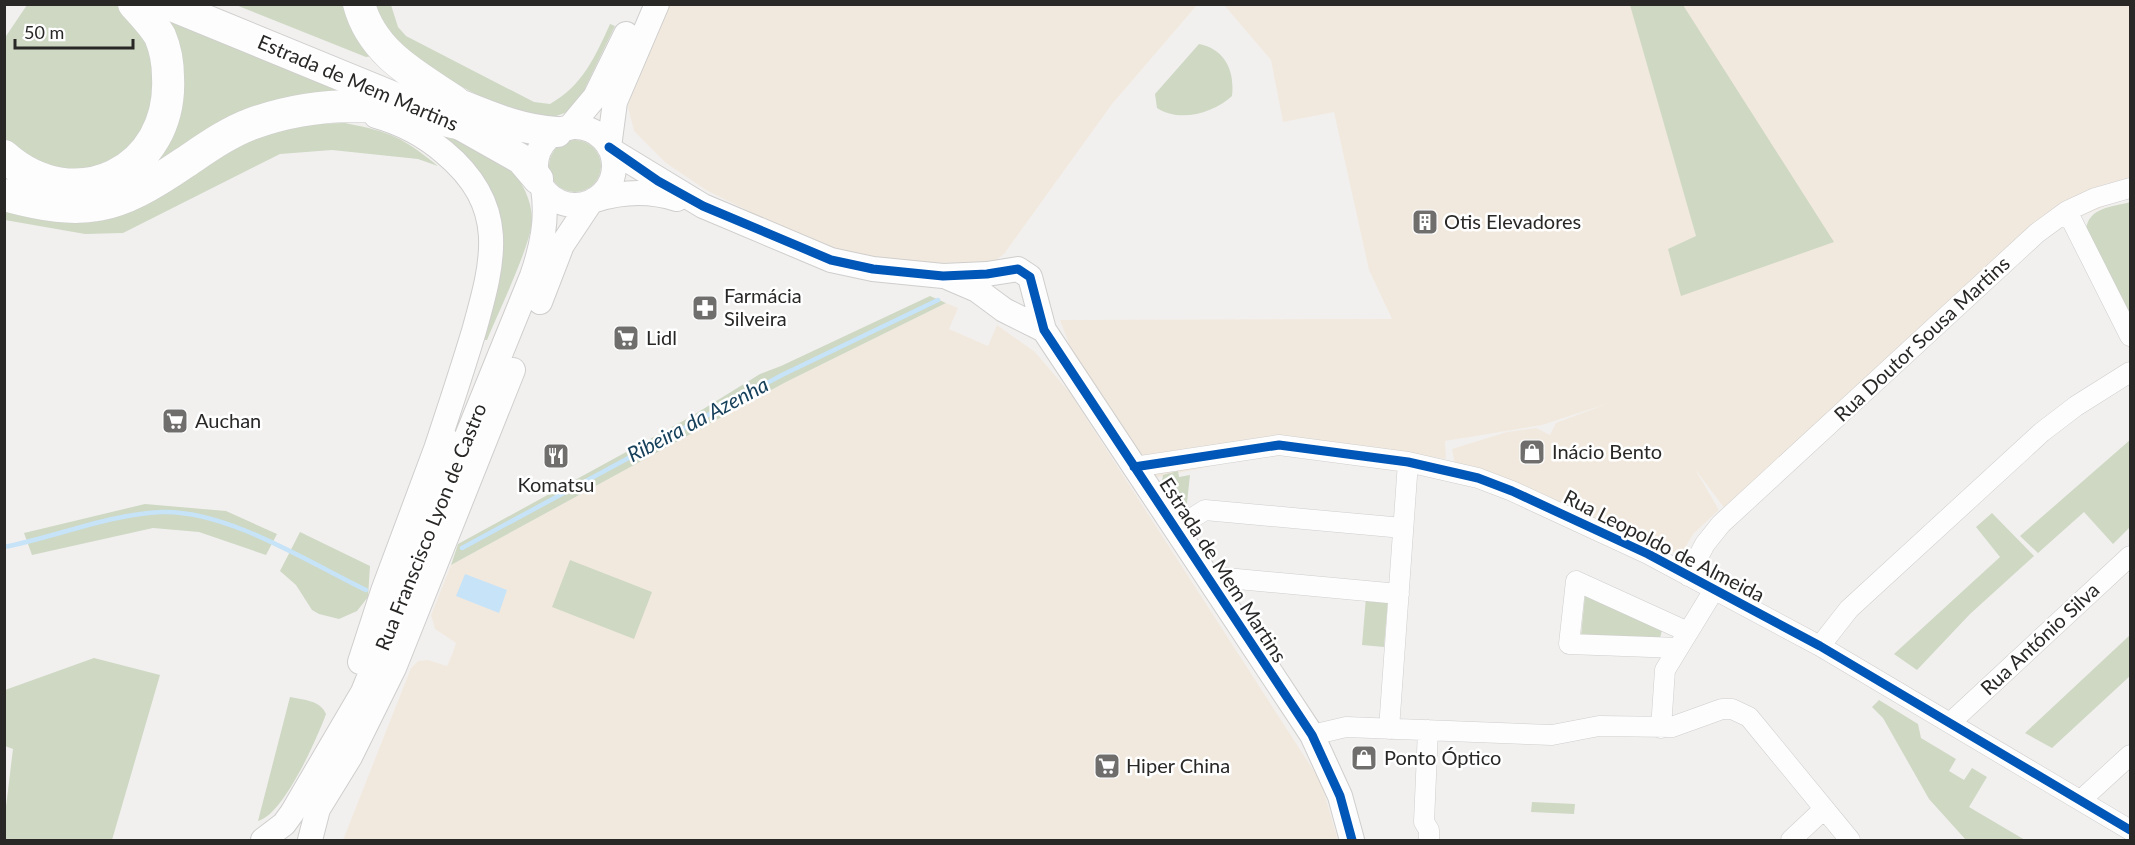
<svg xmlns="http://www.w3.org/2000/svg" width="2135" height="845" viewBox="0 0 2135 845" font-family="Lato,sans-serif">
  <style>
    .industrial { fill: #f2e9de }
    .green { fill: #ced8c3 }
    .water { fill: #c6e3f8 }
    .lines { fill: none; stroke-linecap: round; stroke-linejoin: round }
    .stream { stroke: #c6e3f8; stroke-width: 4.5 }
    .minor-casing { stroke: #cfcecd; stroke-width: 21 }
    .tertiary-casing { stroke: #cfcecd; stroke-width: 26 }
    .primary-casing { stroke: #cfcecd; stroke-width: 32 }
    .trunk-casing { stroke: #cfcecd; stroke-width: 33 }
    .minor { stroke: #fdfdfd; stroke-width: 20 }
    .tertiary { stroke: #fdfdfd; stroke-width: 24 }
    .primary { stroke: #fdfdfd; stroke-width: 30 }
    .trunk { stroke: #fdfdfd; stroke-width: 32 }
    .cycleway-casing { stroke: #fff; stroke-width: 13 }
    .cycleway { stroke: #0057b8; stroke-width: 9 }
    .labels { text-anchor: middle; stroke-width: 5; stroke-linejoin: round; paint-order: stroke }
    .street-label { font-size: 20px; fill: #292827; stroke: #fff }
    .poi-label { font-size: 20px; fill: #292827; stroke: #fff; text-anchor: start }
    .water-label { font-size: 21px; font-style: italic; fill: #17415b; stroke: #fff }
  </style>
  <rect width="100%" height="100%" fill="#f1f0ef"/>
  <path class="industrial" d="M667 5H1197L1112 104 1004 254 988 266 867 258 821 247 706 190 666 163 634 131 628 107 630 94Z
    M1224 5H2130V196L2057 226 1728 513 1695 469 1719 510 1694 533 1684 549 1677 552 1661 551 1511 480 1455 465 1452 449 1507 432 1536 428 1550 435 1556 423 1606 404 1542 425 1445 441 1446 459 1327 442 1149 479 1074 357 1060 320 1392 319 1369 270 1334 112 1283 122 1271 60Z
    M946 303 958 308 949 329 988 346 997 325 1035 352 1070 393 1321 782 1338 840H343L411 668 418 661 428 660 447 666 452 655 456 643 435 629 431 615 451 565 786 382Z"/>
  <path class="green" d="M27 5H116L132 16 151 39 162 92 135 149 85 174 45 168 5 141 4 39Z
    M236 5H352L373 56 366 57Z
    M372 5H391L398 27 406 36 534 102 550 104C583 85 595 57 610 24L615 26 585 88 591 92 573 110 545 120 503 108 402 56Z
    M1630 5H1683L1834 242 1681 296 1668 249 1696 236Z
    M161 11 362 90 123 191 5 184 4 170 24 182 154 157Z
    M1199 44C1225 49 1235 71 1232 96 1214 113 1179 123 1157 108L1155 94Z
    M345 123C391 132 402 137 438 166L418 159 332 150 280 154 123 233 85 234 5 220 4 205C82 232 112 230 180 181 195 170 212 154 229 147 266 131 305 123 345 123Z
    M434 131C451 137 470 143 486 151 511 163 532 191 532 220 532 243 497 315 487 340H478L500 261Z
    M549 166a26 26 0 1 1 52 0a26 26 0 1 1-52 0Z
    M2130 202V320L2086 230C2088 207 2113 207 2130 202Z
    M930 296 946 303 786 382 451 565 458 544 692 416 760 374 781 366Z
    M2130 440V527L2113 544 2084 512 2038 553 2020 536Z
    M1178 471 1179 477 1190 475 1186 512 1180 517 1161 486 1163 475Z
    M145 504 226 511 277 534 266 555 199 532 153 528 32 555 24 533Z
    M1992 513 2034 556 1970 614 1917 670 1894 654 2000 557 1976 527Z
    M300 532 370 566 368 597 357 611 339 619 319 614 312 610 296 585 280 571Z
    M570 560 652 592 634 639 552 607Z
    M1585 595 1662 630 1660 638 1581 636Z
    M1366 597 1388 599 1384 647 1362 645Z
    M2130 635V676L2052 748 2025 733Z
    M94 658 160 675 112 840H5V815L13 749 5 746V690Z
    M290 697C304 700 320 700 326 714 317 739 283 815 258 821Z
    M1879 700 1918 724 1921 738 1956 759 1949 771 1964 780 1972 768 1987 777 1969 807 2025 840H1966L1929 799 1883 718 1872 707Z
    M1532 802 1575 804 1574 814 1531 812Z"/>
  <path class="water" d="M465 574 507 590 499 613 456 596Z"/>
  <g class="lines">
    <path class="stream" d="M4 547C56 537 109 514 162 512 227 510 308 562 366 590
      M462 548 782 375 938 300"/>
    <g class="minor-casing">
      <path id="minor" d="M2067 211 2095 198 2130 188
        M1134 467 1279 445 1408 462 1478 478 1512 491 1648 554 1820 646 2130 830
        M1175 529 1205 510 1403 528
        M1205 576 1399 594
        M1688 576 1705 544 1721 524 2037 233 2067 211 2130 336
        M1820 646 1849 609 2042 432 2076 406 2130 372
        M1678 648 1569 644 1576 581 1688 632
        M1950 723 2130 556
        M1661 728 1665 670 1714 590
        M1389 729 1408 462
        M1428 730 1424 822 1429 830V840
        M1312 735 1346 727 1552 735 1599 726 1672 727 1722 709H1732L1749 717 1850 840
        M2081 800 2130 755
        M1791 840 1824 809"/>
    </g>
    <g class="tertiary-casing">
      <path id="tertiary" d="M376 116C401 123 424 135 444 152 509 206 494 260 474 331 462 371 449 410 436 449
        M536 166a39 39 0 1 1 78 0a39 39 0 1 1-78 0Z
        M569 128 595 97 626 34
        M609 147 615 102 657 4
        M611 150 703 206 831 260 873 269 943 276 987 274 1018 269 1030 277 1044 330 1312 735 1340 796 1352 840
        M595 200C623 191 649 190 677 199
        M949 278 977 290 1004 310 1044 330
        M540 302 562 245 590 203
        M360 662 383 591 436 449 445 438
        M263 840 284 824 292 813 363 692 532 276C542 247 548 219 543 188
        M310 840 318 809 350 757 394 668 513 370"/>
    </g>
    <g class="primary-casing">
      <path id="primary" d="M167 4 457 123 521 159 538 179
        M454 102C489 116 520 130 557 132"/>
    </g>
    <g class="trunk-casing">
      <path id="trunk" d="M359 4C372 53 415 75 454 101
        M4 156C75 219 173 171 168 77 168 64 165 48 160 36 153 24 143 14 134 4
        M4 195C86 217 115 210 184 163 205 149 227 133 251 124 295 108 344 103 390 108 413 110 435 118 457 123"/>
    </g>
    <use href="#minor" class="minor"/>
    <use href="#tertiary" class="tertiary"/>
    <use href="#primary" class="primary"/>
    <use href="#trunk" class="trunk"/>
    <g class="cycleway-casing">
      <path id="cycleway" d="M609 147 658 181 703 206 831 260 873 269 943 276 987 274 1018 269 1030 277 1044 330 1312 735 1340 796 1352 840
        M1134 467 1279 445 1408 462 1478 478 1512 491 1648 554 1820 646 2130 830"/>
    </g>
    <use href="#cycleway" class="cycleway"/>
  </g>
  <defs>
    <g id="building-square" transform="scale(1.35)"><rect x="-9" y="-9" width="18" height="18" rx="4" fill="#6f6e6d" stroke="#fff"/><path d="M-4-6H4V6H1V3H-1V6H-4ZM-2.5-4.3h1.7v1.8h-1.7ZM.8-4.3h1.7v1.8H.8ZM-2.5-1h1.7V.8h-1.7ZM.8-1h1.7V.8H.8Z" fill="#fff"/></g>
    <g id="pharmacy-square" transform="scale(1.35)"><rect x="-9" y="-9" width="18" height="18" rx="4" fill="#6f6e6d" stroke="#fff"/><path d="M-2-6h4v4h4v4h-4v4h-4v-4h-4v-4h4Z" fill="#fff"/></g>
    <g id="supermarket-square" transform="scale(1.35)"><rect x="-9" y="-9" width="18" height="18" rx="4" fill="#6f6e6d" stroke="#fff"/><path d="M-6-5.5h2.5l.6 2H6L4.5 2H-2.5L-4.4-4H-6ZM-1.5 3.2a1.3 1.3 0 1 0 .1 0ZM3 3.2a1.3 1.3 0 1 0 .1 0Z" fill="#fff"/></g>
    <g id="shop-square" transform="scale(1.35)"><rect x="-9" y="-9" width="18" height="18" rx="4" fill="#6f6e6d" stroke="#fff"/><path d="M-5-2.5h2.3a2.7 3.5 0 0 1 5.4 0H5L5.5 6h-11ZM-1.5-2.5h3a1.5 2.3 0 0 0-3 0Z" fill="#fff"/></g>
    <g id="restaurant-square" transform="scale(1.35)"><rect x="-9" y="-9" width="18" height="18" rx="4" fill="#6f6e6d" stroke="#fff"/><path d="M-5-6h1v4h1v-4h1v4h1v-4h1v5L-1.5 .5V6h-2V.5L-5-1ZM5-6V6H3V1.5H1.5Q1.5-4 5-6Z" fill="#fff"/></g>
  </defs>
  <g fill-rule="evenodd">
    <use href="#building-square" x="1425" y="222"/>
    <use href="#pharmacy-square" x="705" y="308"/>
    <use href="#supermarket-square" x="626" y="338"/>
    <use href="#supermarket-square" x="175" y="421"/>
    <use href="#shop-square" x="1532" y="452"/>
    <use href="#restaurant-square" x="556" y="456"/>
    <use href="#shop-square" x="1364" y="758"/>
    <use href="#supermarket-square" x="1107" y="766"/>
  </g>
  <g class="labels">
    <g class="street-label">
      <text transform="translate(358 83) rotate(23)" y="7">Estrada de Mem Martins</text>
      <text transform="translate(1922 339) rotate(-43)" y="7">Rua Doutor Sousa Martins</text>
      <text transform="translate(431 527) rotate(-68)" y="7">Rua Franscisco Lyon de Castro</text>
      <text transform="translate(1664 546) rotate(27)" y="7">Rua Leopoldo de Almeida</text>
      <text transform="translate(1223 570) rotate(57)" y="7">Estrada de Mem Martins</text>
      <text transform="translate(2040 639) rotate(-43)" y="7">Rua António Silva</text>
    </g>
    <g class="poi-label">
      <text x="1444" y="229">Otis Elevadores</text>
      <text x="724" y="303">Farmácia<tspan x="724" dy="23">Silveira</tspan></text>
      <text x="646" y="345">Lidl</text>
      <text x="195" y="428">Auchan</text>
      <text x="1552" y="459">Inácio Bento</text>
      <text x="556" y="492" text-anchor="middle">Komatsu</text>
      <text x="1384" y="765">Ponto Óptico</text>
      <text x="1126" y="773">Hiper China</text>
    </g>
    <g class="water-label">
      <text transform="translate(698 420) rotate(-28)" y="7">Ribeira da Azenha</text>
    </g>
  </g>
  <rect width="2135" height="845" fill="none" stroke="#292827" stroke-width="12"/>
  <path d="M15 39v9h118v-9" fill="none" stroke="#292827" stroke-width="3"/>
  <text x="24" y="39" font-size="18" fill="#292827" stroke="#ffffff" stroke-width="4.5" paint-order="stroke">50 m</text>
</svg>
